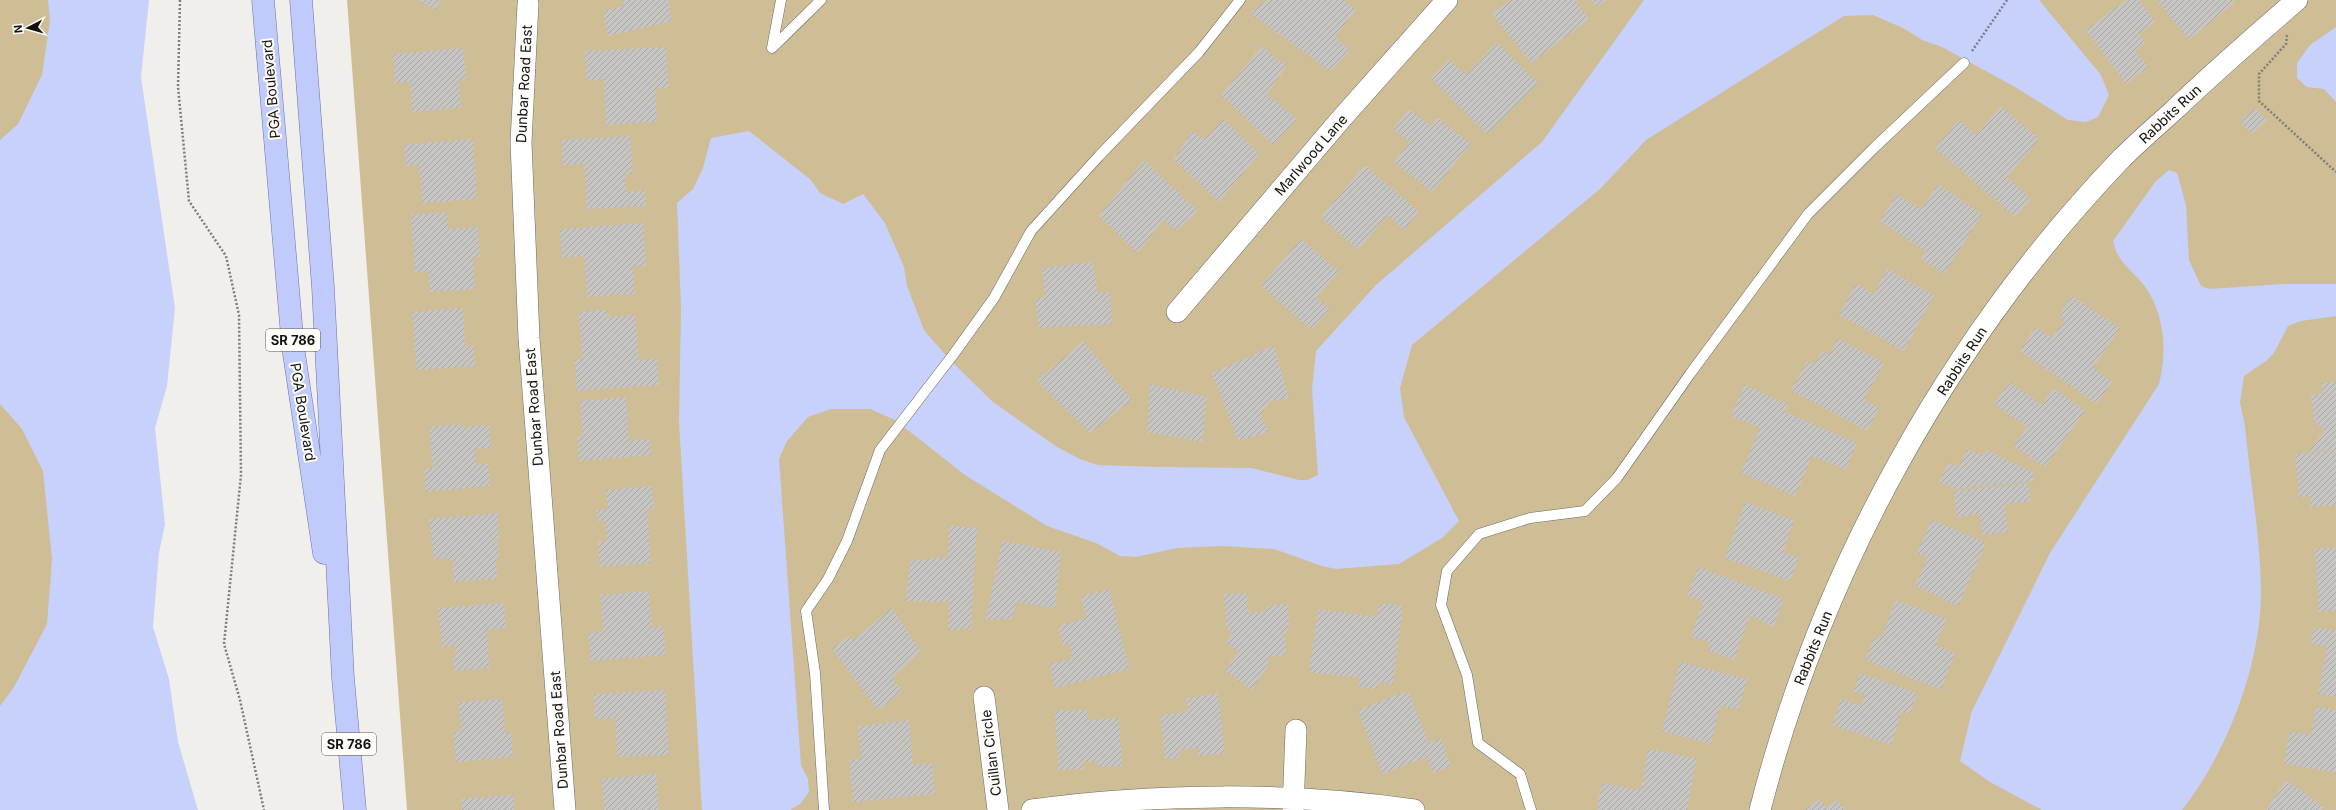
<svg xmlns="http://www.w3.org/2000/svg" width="2336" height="810" viewBox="0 0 2336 810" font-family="Inter,sans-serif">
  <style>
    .green { fill: #cfbd96 }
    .water { fill: #c7d1fb }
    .building { fill: url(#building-hatch) }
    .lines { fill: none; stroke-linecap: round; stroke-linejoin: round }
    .service-casing { stroke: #6a6966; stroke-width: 11 }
    .minor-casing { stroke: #6a6966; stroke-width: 22 }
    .primary-casing { stroke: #6872a8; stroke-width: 23 }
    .path { stroke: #7d7d7b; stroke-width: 2.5; stroke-dasharray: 2 2; stroke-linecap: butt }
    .service { stroke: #fff; stroke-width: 10 }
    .minor { stroke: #fff; stroke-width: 21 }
    .primary { stroke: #c0cafb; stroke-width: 22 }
    .labels { text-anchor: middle; stroke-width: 4; stroke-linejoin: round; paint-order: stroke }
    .shield { fill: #fefdf9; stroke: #595857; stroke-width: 1 }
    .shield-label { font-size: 13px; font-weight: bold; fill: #121211 }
    .street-label { font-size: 14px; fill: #121211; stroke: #fefdf9 }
  </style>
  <defs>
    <pattern id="building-hatch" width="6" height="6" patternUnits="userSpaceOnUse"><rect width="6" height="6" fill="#c7c5c2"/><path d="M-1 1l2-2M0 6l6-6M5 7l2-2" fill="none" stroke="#aaa8a6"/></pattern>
  </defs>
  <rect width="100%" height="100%" fill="#f1efec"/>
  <path class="green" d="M0 0H72L136 810H0Z
    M347 0H2336V810H407Z"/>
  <path class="water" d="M48 0H149L141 77 175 308 167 386 155 428 165 524 159 553 153 627 169 679 178 742 198 810H0V706L14 687 47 624 52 559 43 471 22 429 0 404V140L18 124 42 75 50 21Z
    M1644 0H2039L2101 75 2109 95 2098 117 2086 122 2068 120 2015 87 1942 47 1922 40 1903 28 1873 15 1844 16 1646 140 1600 189 1412 345 1400 388 1404 417 1459 521 1442 538 1399 564 1336 569 1322 566 1274 549 1223 546 1177 548 1136 557 1120 556 1096 543 1047 526 965 475 895 420 870 409H831L808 417 787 441 779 459 801 765 808 779 809 792 800 804 790 810H702L679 422 681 309 677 203 693 189 703 168 711 138 749 131 811 180 820 193 843 204 863 194 885 223 904 267 907 286 924 330 949 359 993 402 1057 447 1080 459 1098 465 1160 467 1251 468 1299 480H1307L1318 475 1312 389 1316 351 1376 285 1542 142Z
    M2336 27V102L2324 89 2307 87 2297 78V63L2310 45Z
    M2169 170 2177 173 2186 205 2189 260 2201 286 2209 289 2283 284H2336V316L2301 321 2288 326 2274 353 2266 361 2244 376 2240 403 2245 426C2250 480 2260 534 2261 589 2262 663 2227 753 2182 810H2042L1990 782 1960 761 1972 711 2050 553 2159 384C2167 352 2165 316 2146 288 2133 270 2118 264 2113 241L2156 181Z"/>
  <path class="building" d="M419 0H441L435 10Z
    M623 0H668L672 21 608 36 603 11 624 6Z
    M1267 0H1344L1356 10 1335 37 1350 51 1330 71 1250 13Z
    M1510 0H1575L1589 19 1531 63 1492 14Z
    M1591 0H1607L1596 7Z
    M2126 0H2139L2155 22 2139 34 2145 43 2135 50 2148 67 2126 84 2086 30Z
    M2157 0H2232L2234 3 2189 40Z
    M1497 42 1538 83 1487 134 1431 78 1449 59 1466 75Z
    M1262 46 1286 66 1267 95 1297 119 1273 145 1221 95Z
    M666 47 669 88 655 89 657 122 606 125 604 79 586 80 585 51Z
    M463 48 466 79 459 80 461 108 412 112 410 82 395 83 393 54Z
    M2001 106 2039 139 2007 177 2031 199 2015 217 1935 148 1959 120 1976 135Z
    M2255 108 2267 120 2252 134 2240 122Z
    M1409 109 1431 126 1437 117 1471 144 1432 192 1394 162 1410 142 1393 129Z
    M1224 119 1259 154 1219 202 1174 160 1191 132 1205 139Z
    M630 136 633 174 625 175 626 192 645 190 646 206 587 209 584 164 563 165 561 140Z
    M473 139 477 199 422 203 419 165 406 166 404 145Z
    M1144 160 1198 211 1177 230 1163 220 1138 253 1099 216Z
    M1365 165 1419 212 1404 230 1387 215 1358 250 1321 217Z
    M1938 184 1982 214 1944 274 1921 259 1926 252 1880 221 1897 194 1921 210Z
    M447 212 448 229 478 227 480 257 473 258 475 289 430 292 428 271 415 272 411 215Z
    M643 223 646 266 633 267 635 294 587 297 584 256 562 258 560 229Z
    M1301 239 1339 271 1316 298 1330 309 1312 330 1261 286Z
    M1093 262 1098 293 1110 292 1112 324 1039 328 1035 300 1045 296 1042 268Z
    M1887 269 1934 295 1904 351 1839 315 1856 284 1874 294Z
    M2072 296 2120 328 2093 368 2112 382 2097 404 2020 351 2036 327 2052 338 2065 320 2059 316Z
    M463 308 465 346 474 345 475 366 417 370 412 312Z
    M607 310V317L635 315 639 360 657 359 659 385 577 391 575 360 582 359 579 312Z
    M1838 338 1884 363 1864 399 1879 408 1867 431 1791 390 1807 361 1814 365 1822 351 1829 355Z
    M1083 341 1132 400 1090 433 1037 381Z
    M1274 346 1289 398 1270 401 1261 415 1269 432 1238 441 1212 373Z
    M2009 382 2042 405 2054 388 2085 411 2045 467 2014 446 2027 427 1994 404Z
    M2336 382V449L2308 452 2325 431 2314 421 2311 395 2323 394 2322 383Z
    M1150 384 1207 397 1202 442 1147 432Z
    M1744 385 1788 404 1785 412 1857 443 1846 470 1812 456 1795 496 1741 473 1760 428 1731 416Z
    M626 397 629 441 650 439 651 455 579 461 577 437 582 436 580 401Z
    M460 424V427L489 425 491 448 475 449 476 465 488 464 490 486 426 492 424 469 433 468 429 427Z
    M1967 449 1983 456 1986 450 2033 472 2034 481 1955 489 1939 482 1948 463 1959 467Z
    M2336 450V505L2311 507 2310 496 2299 497 2295 454Z
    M2028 483 2031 501 2005 504 2008 532 1982 535 1979 514 1957 517 1954 491Z
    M652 486 654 509H647L651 563 600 567 598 542 607 541 605 521H597L596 510 608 509 606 490Z
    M1745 502 1794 520 1783 552 1799 558 1790 581 1725 558Z
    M498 513 499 539H495V543H498L499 558H496L497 579 454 582 452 561 448 558 434 559 429 519Z
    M1932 519 1986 543 1958 606 1915 586 1927 558 1917 553Z
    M949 525 977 528 971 629 948 630 949 602 906 601 910 561 948 557Z
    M1002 541 1061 552 1055 608 1017 602 1012 619 986 620Z
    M2336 547V611L2319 612 2315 549Z
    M1698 567 1784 599 1774 626 1750 616 1734 660 1707 650 1710 643 1691 636 1703 602 1687 596Z
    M1109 589 1129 669 1055 688 1049 664 1073 658 1069 644 1063 646 1058 626 1086 618 1081 596Z
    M649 591 652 627 616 630 663 626 666 655 591 661 588 633 603 632 600 595Z
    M1247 593 1248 613 1265 612 1270 605 1288 604 1289 628 1285 634 1286 655 1268 657V666L1251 690 1225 670 1239 652 1226 642 1233 633 1226 628 1224 594Z
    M1896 600 1946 619 1936 645 1955 653 1941 690 1865 660 1875 636 1881 638Z
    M504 603 506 628 487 630 489 668 454 671 453 656H456L455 646 442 647 438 608Z
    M1379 603 1403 606 1393 684 1378 682V689L1359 687 1360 678 1309 672 1318 609 1377 617Z
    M892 608 921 651 892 678 902 691 878 710 832 649 848 636 853 640Z
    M2314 627 2336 631V697L2318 694 2327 647 2311 644Z
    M1680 662 1747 679 1739 710 1720 706 1711 744 1662 731Z
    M1860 673 1917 693 1910 714 1902 711 1891 745 1832 725 1841 699 1861 706 1865 695 1854 691Z
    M665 690 669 755 617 757 615 718 595 719 594 694Z
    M1408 691 1429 743 1441 738 1451 766 1433 773 1426 757 1382 774 1358 710Z
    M1218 694 1225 753 1199 756 1198 748 1179 750 1180 758 1165 759 1160 715 1188 712 1186 698Z
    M502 699 505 733 511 732 513 757 456 762 453 732 461 731 458 702Z
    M2316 706 2336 710V773L2284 764 2290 731 2311 735Z
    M1087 710 1088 720 1119 718 1122 766 1098 767V761L1083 762 1084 769 1058 770 1055 711Z
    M909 720 913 765 932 763 935 794 853 802 849 760 861 759 858 726Z
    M1648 749 1697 758 1687 810H1597L1602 783 1641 790Z
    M656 774 659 810H604L602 779Z
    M2286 780 2324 807 2322 810H2266Z
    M513 795 514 810H462L461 799Z
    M1819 799 1827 808 1837 800 1845 810H1805Z"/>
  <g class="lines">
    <g class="service-casing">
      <path id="service" d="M781 0 772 48 821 0
        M824 810 815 673 806 611 828 579 847 541 880 450 953 355 994 298 1031 231 1099 156 1199 52 1240 0
        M1531 810 1520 774 1478 743 1467 675 1441 605 1447 571 1479 534 1530 518 1585 511 1617 478 1690 374 1808 214 1875 147 1964 63"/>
    </g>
    <g class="minor-casing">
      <path id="minor" d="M528 4 521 142 529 338 565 810
        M1177 312 1341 119 1447 0
        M984 697 998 810
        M1032 810C1152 793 1294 792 1414 810
        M1293 810 1296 730
        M1760 810C1821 571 1949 339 2120 160 2136 144 2154 128 2171 113 2212 74 2254 37 2297 0"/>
    </g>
    <g class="primary-casing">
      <path id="primary" d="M263 0 293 347 324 553
        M301 0 323 287 343 678 355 810"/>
    </g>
    <path class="path" d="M180 0 178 87 189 201 226 256 239 315 241 475 224 644 240 700 264 810
      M2287 35 2286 44 2259 74V101L2336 172
      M1972 51 2007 0"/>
    <use href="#service" class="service"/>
    <use href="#minor" class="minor"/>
    <use href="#primary" class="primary"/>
  </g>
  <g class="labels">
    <g class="shield">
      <rect x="266" y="329" width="54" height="22" rx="3"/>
      <rect x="322" y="733" width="54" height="22" rx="3"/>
    </g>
    <g class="shield-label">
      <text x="293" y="345">SR 786</text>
      <text x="349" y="749">SR 786</text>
    </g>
    <g class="street-label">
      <text transform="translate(524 84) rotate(-87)" y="5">Dunbar Road East</text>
      <text transform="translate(271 89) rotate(-95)" y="5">PGA Boulevard</text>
      <text transform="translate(2170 114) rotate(-43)" y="5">Rabbits Run</text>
      <text transform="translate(1311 155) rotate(-49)" y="5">Marlwood Lane</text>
      <text transform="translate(1962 361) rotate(-57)" y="5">Rabbits Run</text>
      <text transform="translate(534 407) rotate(-94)" y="5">Dunbar Road East</text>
      <text transform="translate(303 412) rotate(81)" y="5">PGA Boulevard</text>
      <text transform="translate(1813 648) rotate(-68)" y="5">Rabbits Run</text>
      <text transform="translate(559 730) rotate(-94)" y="5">Dunbar Road East</text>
      <text transform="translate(991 753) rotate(-97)" y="5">Cuillan Circle</text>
    </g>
  </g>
  <g transform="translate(28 28) rotate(264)" stroke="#fefdf9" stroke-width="3" paint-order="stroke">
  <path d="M0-3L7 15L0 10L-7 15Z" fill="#121211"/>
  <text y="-6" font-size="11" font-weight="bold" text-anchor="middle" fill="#121211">N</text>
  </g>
</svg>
